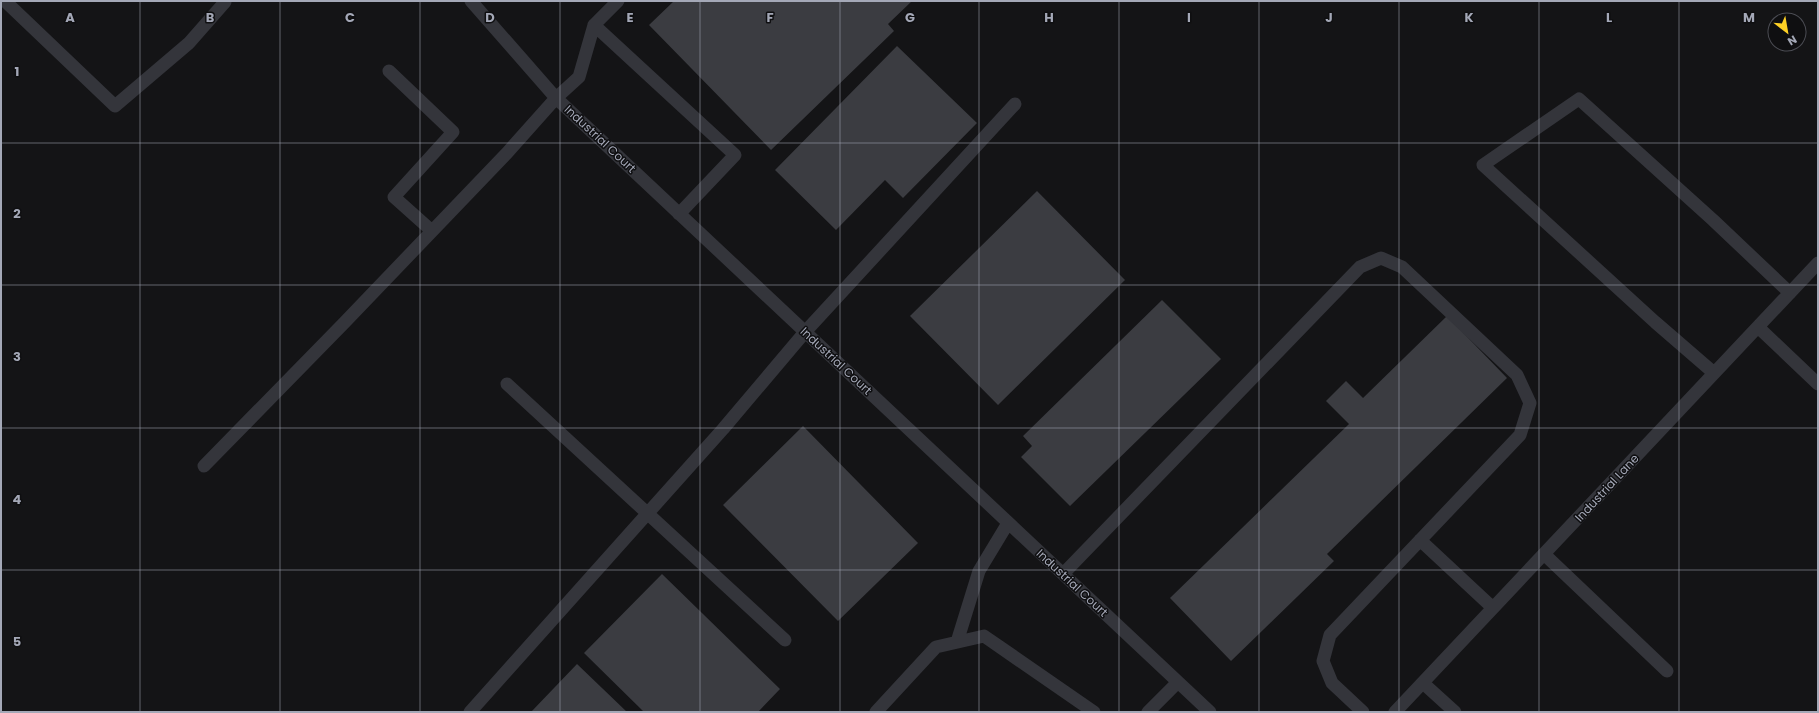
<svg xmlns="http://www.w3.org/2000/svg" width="1819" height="713" viewBox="0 0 1819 713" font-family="Poppins,sans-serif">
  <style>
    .building { fill: #3b3c41 }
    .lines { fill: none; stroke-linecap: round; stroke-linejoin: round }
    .lane { stroke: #34353b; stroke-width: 13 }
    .grid { fill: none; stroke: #a4a8b7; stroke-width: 1; stroke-opacity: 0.55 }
    .labels { text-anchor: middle; stroke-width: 3; stroke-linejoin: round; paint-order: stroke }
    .street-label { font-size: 12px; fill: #a4a8b7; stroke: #0f0f11 }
    .grid-label { font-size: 13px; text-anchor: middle; font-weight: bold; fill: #a4a8b7; stroke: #0f0f11; stroke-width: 3; stroke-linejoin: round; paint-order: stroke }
  </style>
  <rect width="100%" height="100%" fill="#141416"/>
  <path class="building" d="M674 1H912L888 24 894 31 771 150 649 25Z
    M897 46 977 123 903 198 885 180 836 230 775 170Z
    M1037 191 1125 280 998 405 910 316Z
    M1162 300 1221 359 1070 506 1021 457 1032 446 1023 436Z
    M1447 316 1507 378 1327 554 1334 561 1231 661 1170 598 1349 424 1326 401 1346 381 1363 398Z
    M803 426 918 543 838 621 723 505Z
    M662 574 780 689 758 712H644L584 653Z
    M577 664 627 712H531Z"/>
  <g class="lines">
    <path class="lane" d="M5 1 115 106 189 43 225 2
      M471 1 556 98 1210 712
      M594 25 735 155 679 214
      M389 71 453 132 394 197 432 231
      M1758 327 1818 384
      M1714 373 1655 322 1483 165 1579 99 1713 220 1790 293
      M507 384 785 640
      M204 466 344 323 507 153 556 98 579 77 594 25 618 1
      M1420 540 1493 608
      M1544 554 1667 671
      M1063 574 1360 267 1381 258 1402 267 1517 375 1530 403 1520 435 1330 635 1323 661 1332 683 1363 712
      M957 642 979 571 1008 523
      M1423 683 1455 712
      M470 712 723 429 805 332 1015 104
      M876 712 936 647 984 636 1094 712
      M1148 712 1178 682
      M1395 712 1818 263"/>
  </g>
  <path class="grid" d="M140 1V712M280 1V712M420 1V712M560 1V712M700 1V712M840 1V712M979 1V712M1119 1V712M1259 1V712M1399 1V712M1539 1V712M1679 1V712M1 143H1818M1 285H1818M1 428H1818M1 570H1818"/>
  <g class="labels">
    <g class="street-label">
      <text transform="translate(600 139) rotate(43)" y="4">Industrial Court</text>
      <text transform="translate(836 361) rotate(43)" y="4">Industrial Court</text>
      <text transform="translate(1607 488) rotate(-47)" y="4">Industrial Lane</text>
      <text transform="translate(1072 583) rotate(43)" y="4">Industrial Court</text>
    </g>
  </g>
  <g class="grid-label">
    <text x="70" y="22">A</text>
    <text x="210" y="22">B</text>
    <text x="350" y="22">C</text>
    <text x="490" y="22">D</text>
    <text x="630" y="22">E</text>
    <text x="770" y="22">F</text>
    <text x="910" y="22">G</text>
    <text x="1049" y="22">H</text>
    <text x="1189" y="22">I</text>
    <text x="1329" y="22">J</text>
    <text x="1469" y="22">K</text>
    <text x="1609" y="22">L</text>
    <text x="1749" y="22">M</text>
    <text x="17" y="76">1</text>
    <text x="17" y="218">2</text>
    <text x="17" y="361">3</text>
    <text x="17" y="504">4</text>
    <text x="17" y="646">5</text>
  </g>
  <rect width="1819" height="713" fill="none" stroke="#a4a8b7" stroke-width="4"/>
  <g transform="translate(1787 32) rotate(149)"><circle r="19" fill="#0f0f11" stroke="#4b4c53"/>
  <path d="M0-3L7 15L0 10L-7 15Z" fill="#fdd025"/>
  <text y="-6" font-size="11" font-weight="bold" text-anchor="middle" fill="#a4a8b7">N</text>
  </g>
</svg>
